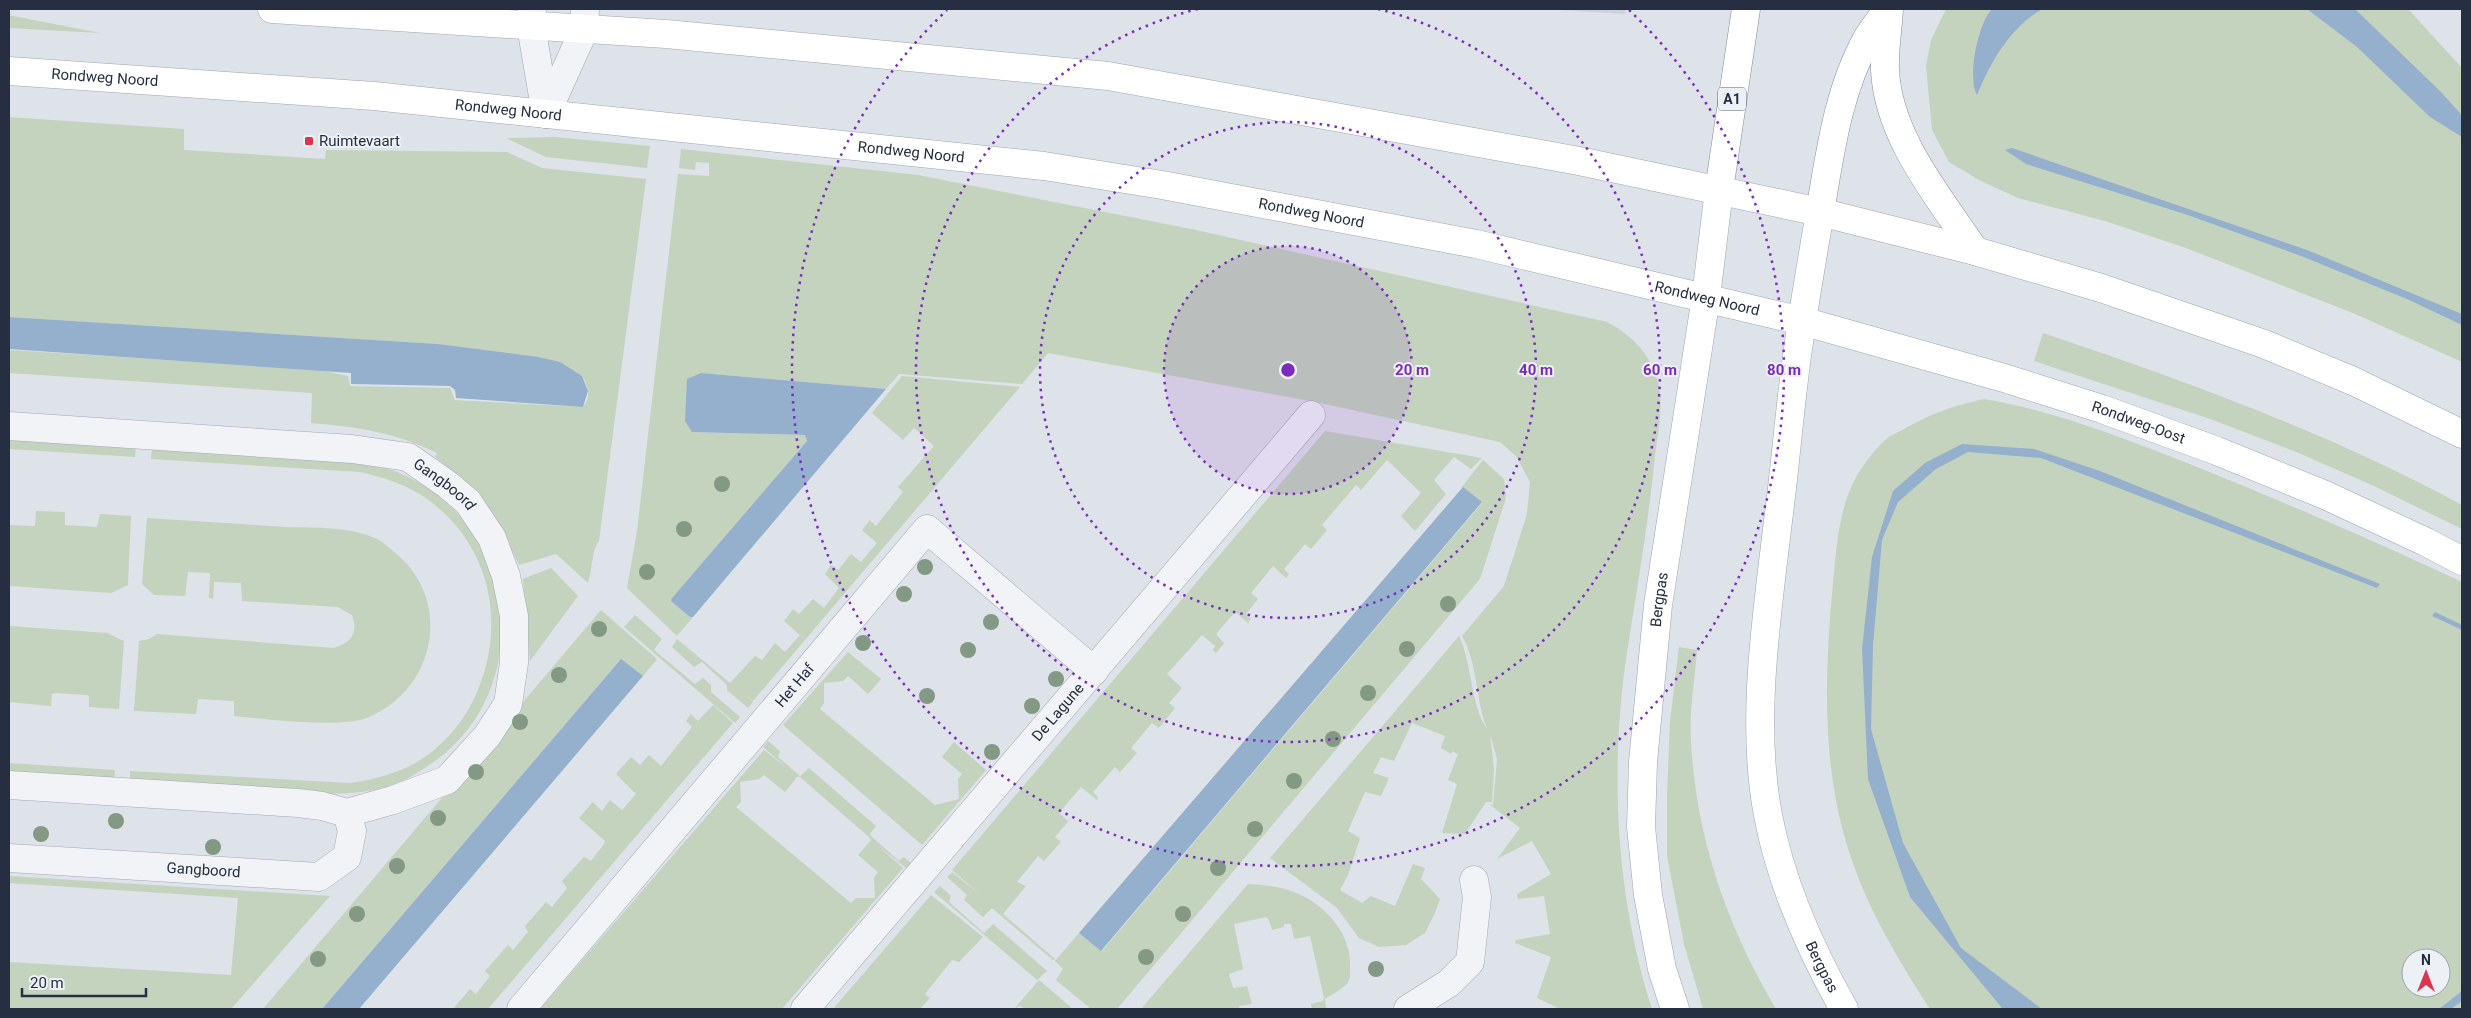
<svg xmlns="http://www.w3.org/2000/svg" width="2471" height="1018" viewBox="0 0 2471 1018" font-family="Roboto,sans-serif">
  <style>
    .built { fill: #cbd1db }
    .green { fill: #c3d3be; fill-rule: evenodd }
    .water { fill: #95b0cc }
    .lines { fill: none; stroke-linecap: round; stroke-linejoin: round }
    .minor-casing { stroke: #a3a9b3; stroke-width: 29 }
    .primary-casing { stroke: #9ca6b5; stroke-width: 29 }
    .motorway-casing { stroke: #848fa1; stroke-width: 29 }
    .minor { stroke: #f1f3f7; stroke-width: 28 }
    .primary { stroke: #fff; stroke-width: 28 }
    .motorway { stroke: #fff; stroke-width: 28 }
    .tree { fill: #849984 }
    .ring { fill: none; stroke: #7b2cbf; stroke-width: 2.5; stroke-dasharray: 2.5 5 }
    .poi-dot { fill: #da374f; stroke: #edf1f6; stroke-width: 2 }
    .labels { text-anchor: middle; stroke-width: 4; stroke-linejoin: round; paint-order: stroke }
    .shield { fill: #edf1f6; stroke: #616977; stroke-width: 1 }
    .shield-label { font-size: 14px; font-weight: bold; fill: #252f41 }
    .street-label { font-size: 15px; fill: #252f41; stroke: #edf1f6 }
    .poi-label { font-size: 15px; fill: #252f41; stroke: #edf1f6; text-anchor: start }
    .centre { fill: #7b2cbf; stroke: #edf1f6; stroke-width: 2.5 }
    .ring-label { font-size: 15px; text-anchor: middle; font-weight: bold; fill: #7b2cbf; stroke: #edf1f6; stroke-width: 4; stroke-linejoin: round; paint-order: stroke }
  </style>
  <rect width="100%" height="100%" fill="#dee2e9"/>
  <path class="built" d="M1544 9H1626L1625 14Z"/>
  <path class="green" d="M1946 9H2408L2462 68V362L2353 313 2186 248 2105 221 2018 198 1979 180 1949 162 1932 130 1926 66 1931 40Z
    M9 15 18 17 100 33 9 28Z
    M9 117 184 129V150L325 159 326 150 507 152 542 168 646 179 599 541C592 548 592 572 588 583L556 554 519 565C496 517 478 490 435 457L437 453C394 432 358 427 311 423L312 393 9 373V350L314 369 348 376 350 386 450 388 455 400 583 407C592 397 588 386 582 376L438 344 9 317Z
    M554 137 650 146 647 168 546 157 506 138Z
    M681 149 918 175 1196 230 1607 322C1633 336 1653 356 1659 387 1663 409 1658 433 1655 455 1649 519 1638 582 1628 646 1609 765 1615 894 1652 1009H1560L1537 998 1551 957 1515 943 1516 940 1550 934 1544 896 1518 899 1517 894 1551 874 1532 841 1497 859 1520 828 1489 804 1493 805 1497 759 1490 734 1494 770 1492 802H1486L1465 834 1442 833 1457 784 1448 780 1458 754 1452 751 1451 754 1441 748 1445 736 1412 723 1394 761 1381 757 1373 773 1389 778 1381 796 1365 792 1348 831 1360 838 1348 875 1340 890 1362 903 1371 896 1395 906 1413 864 1425 868 1421 879 1440 899 1434 915 1425 933 1406 945 1379 947 1359 938 1337 908 1270 858 1459 636C1472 662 1471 709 1487 728 1475 699 1478 663 1462 636L1504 586 1527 514 1530 482 1516 456 1500 442 1315 402 1048 353 1022 384 899 374 886 389 701 373 692 432 805 435 807 441 672 598 690 617H693L677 636 627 588 637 531 678 174 709 176V163L696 162 695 170 679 168Z
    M2043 333C2186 381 2329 433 2462 505V529L2374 486 2294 451 2213 420 2034 361Z
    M902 376 1020 387 753 701 744 694 753 702 748 708 727 690V685L702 662 694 667 672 647 677 639 730 683 755 656 762 660 775 643 785 652 800 635 784 621 793 609 799 614 813 599 824 608 839 588 825 574 831 565 838 570 851 554 861 562 877 543 862 530 870 520 876 526 903 492 898 487 934 446 914 428 903 440 872 413Z
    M1984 399C2055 411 2120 437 2187 463 2280 500 2372 540 2462 582V1009H1930C1897 958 1864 903 1847 845 1821 760 1825 669 1833 583 1836 552 1838 519 1850 490 1857 472 1871 454 1884 441 1889 436 1897 433 1904 429 1932 413 1953 406 1984 399ZM2411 958H2441V988H2411Z
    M1325 431 1482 458 1471 469 1454 457 1434 480 1446 494 1415 531 1401 516 1421 493 1387 460 1361 490 1356 485 1322 525 1327 530 1311 549 1305 544 1284 569 1289 574 1286 578 1273 566 1251 593 1258 599 1246 614 1251 619 1248 623 1235 612 1216 634 1224 643 1216 653 1213 650 1215 646 1202 635 1167 674 1182 688 1169 703 1175 708 1159 728 1152 723 1131 748 1137 753 1120 772 1115 767 1093 792 1098 797 1097 800 1081 787 1059 813 1068 821 1072 817 1055 837 1061 842 1044 861 1038 856 1017 882 1026 886 1003 914 1055 959 1053 960 992 908 983 917 964 900 967 895 947 877 952 872 982 896 952 870Z
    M9 438 136 446 135 457 9 449Z
    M152 448 373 464C417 476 448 498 476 535 483 544 486 559 490 570 516 639 496 717 435 761 422 770 408 780 392 785 350 799 306 793 262 790 218 787 174 784 130 781V771L350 783C372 780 396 774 415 763 439 750 460 726 472 703 508 631 494 547 427 499 408 485 382 477 360 472L151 459Z
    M1483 460 1504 479 1506 498 1480 579 1117 1009H1091L1056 980 1063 969 1055 961 1079 933 1102 951 1482 503 1463 487 1461 488Z
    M36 511 65 512V525L97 527 100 514 131 516 128 585 111 593 9 586V525L35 526Z
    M147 518C193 521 240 524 286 527 316 528 351 526 379 540 384 543 389 548 394 552 453 598 437 688 369 717 342 729 265 719 234 716V701L198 699 196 714 134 711 139 641 149 639 157 634 334 648C351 643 359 633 352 615L338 607 242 601 241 583 214 582 213 599 209 598 210 573 188 572 185 596 154 595 142 584Z
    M551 568 578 596 530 661 523 579Z
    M601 610 657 659 643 676 620 660 322 1009H263Z
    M635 615 662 639 654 650 695 684 703 678 711 685V692L740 717 735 723 624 627Z
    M9 626 107 633 124 641 119 709 89 707V696L87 695 55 693 52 694 51 706 9 702Z
    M1679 647 1697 650C1695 679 1689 711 1691 741 1696 838 1727 926 1776 1009H1703L1684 944 1667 856V795L1670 721Z
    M848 652 881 679 868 694 848 676 843 681 824 683V703L820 709 935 805 959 799 958 779 962 774 942 757 954 742 986 770 922 845 783 725Z
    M713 705 733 723 488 1009H453L470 989 476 994 490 976 485 971 508 945 513 950 528 932 525 926 546 902 552 907 567 888 562 881 584 857 591 861 604 844 605 841 579 818 593 802 602 811 610 800 622 810 636 794 616 774 631 757 640 765 649 755 661 766 692 727 686 721 691 714 698 721Z
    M768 741 780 751 778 757 800 776 809 768 876 826 870 834 871 836 899 861 904 857 911 863 906 868 876 844 903 868 782 1009H540L764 750 788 769 763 747ZM764 775 785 792 797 777H800L869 837 871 840 858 855 878 872 874 878 875 898H856L851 903 736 807 741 802 740 782 759 779Z
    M9 763 115 770 114 781 9 774Z
    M9 876 330 896 231 1009H9V962L231 975 238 898 9 883Z
    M1248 884C1263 885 1279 886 1294 892 1323 903 1351 932 1350 965 1350 969 1351 976 1349 980 1346 988 1332 994 1325 999L1326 1009H1312L1311 1004 1323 1001 1324 998 1310 936 1294 939 1291 924H1284V927L1272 930 1269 920 1266 917 1234 924 1243 969 1229 974 1233 988 1247 986 1252 1004 1239 1006 1240 1009H1141Z
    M940 886 951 896 949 902 984 933 993 924 1047 971 1037 980 934 892Z
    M931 895 983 937 959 962 952 960 925 994 930 998 920 1009H833Z
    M1039 980 1073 1009H1025L1020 1006 1015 1008Z"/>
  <path class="water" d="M1992 9H2042C2010 28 1991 61 1977 95 1967 78 1978 23 1992 9Z
    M2307 9H2355L2440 91 2460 113 2462 117V137L2430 117 2357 47Z
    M2012 148 2307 250 2462 314V325L2407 299 2301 256 2188 215 2026 164 2005 150Z
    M9 317 438 344 538 357 560 362 582 376 588 391 583 407 456 398 455 390 450 386 351 384V373L9 349Z
    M701 373 886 389 693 617H690L671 601 672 598 807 441 805 435 692 432 685 421 687 379Z
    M1962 444 2034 449 2100 471 2380 584 2377 588 2041 458 1968 452 1936 469 1898 502 1882 540 1873 645 1871 729 1903 843 1961 948 2042 1009 2002 1008 1910 897 1868 779 1862 649 1872 557 1893 491 1925 463Z
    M1463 487 1482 502 1101 951 1079 933Z
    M2435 612 2462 625V630L2432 616Z
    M621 659 643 676 359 1009H322Z
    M2462 991V1001L2451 1009H2439Z"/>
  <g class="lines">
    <g class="minor-casing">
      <g id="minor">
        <path d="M532 9 531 26 546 114"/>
        <path d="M546 114 584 30 585 9"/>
        <path id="s1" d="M9 426 352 449 408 457 448 485 468 502 492 538 506 576 514 616V663L508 704 487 736 447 780 393 800 347 813 322 806 298 803 9 785"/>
        <path id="s2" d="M9 858 319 877 347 857 352 831 347 813"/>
        <path id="s3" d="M521 1009 927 529 1094 671"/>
        <path id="s4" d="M805 1009 1311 415"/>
        <path d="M1408 1009 1449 983 1470 962 1477 897 1474 880"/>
      </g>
    </g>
    <g class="primary-casing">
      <g id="primary">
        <path d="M272 9 666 34 1108 76 1579 161 1820 212 1975 251 2101 288 2264 344 2353 381 2462 434"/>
        <path id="s5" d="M9 71 374 96 1044 166 1162 185 1476 244 1802 321 2004 378 2102 409 2217 451 2325 495 2426 542 2462 561"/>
        <path id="s6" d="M1820 212C1813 255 1805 298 1799 342 1790 401 1786 461 1778 521 1767 615 1750 721 1768 815 1781 884 1810 949 1844 1009"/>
        <path id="s7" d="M1675 1009 1662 969 1648 895 1641 827 1643 762 1658 605 1706 297 1719 190"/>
      </g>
    </g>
    <g class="motorway-casing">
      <path id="motorway" d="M1889 9C1888 29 1884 50 1885 70 1888 137 1939 197 1975 251
        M1719 190 1746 9
        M1820 212C1830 153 1838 90 1868 37 1874 27 1882 18 1888 9"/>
    </g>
    <use href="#minor" class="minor"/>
    <use href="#primary" class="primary"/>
    <use href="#motorway" class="motorway"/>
  </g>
  <g class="tree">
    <circle cx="722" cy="484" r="8"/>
    <circle cx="684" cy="529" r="8"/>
    <circle cx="925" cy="567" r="8"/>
    <circle cx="647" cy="572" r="8"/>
    <circle cx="904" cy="594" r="8"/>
    <circle cx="1448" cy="604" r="8"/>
    <circle cx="991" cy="622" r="8"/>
    <circle cx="599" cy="629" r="8"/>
    <circle cx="863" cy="643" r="8"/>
    <circle cx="1407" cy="649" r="8"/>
    <circle cx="968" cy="650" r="8"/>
    <circle cx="559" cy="675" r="8"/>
    <circle cx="1056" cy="679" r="8"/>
    <circle cx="1368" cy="693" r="8"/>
    <circle cx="927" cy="696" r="8"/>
    <circle cx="1032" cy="706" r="8"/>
    <circle cx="520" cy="722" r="8"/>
    <circle cx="1333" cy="739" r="8"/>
    <circle cx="992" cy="752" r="8"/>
    <circle cx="476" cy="772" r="8"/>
    <circle cx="1294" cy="781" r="8"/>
    <circle cx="438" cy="818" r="8"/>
    <circle cx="116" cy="821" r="8"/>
    <circle cx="1255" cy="829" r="8"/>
    <circle cx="41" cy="834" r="8"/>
    <circle cx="213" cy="847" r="8"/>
    <circle cx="397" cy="866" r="8"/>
    <circle cx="1218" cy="868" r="8"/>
    <circle cx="357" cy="914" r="8"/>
    <circle cx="1183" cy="914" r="8"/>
    <circle cx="1146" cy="957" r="8"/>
    <circle cx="318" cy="959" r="8"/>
    <circle cx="1376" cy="969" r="8"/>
  </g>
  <circle cx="1288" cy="370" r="124" fill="#7b2cbf" fill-opacity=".12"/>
  <g class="ring">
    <circle cx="1288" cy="370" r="124"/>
    <circle cx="1288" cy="370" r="248"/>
    <path d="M1378 9A372 372 0 1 1 1198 9"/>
    <path d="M1629 10A496 496 0 1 1 947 10"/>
  </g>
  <rect class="poi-dot" x="304" y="136" width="10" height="10" rx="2.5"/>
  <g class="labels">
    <rect class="shield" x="1718" y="87.5" width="28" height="23" rx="4"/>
    <g class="shield-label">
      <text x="1732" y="104">A1</text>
    </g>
    <g class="street-label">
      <text dy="5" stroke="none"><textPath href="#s5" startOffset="96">Rondweg Noord</textPath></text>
      <text dy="5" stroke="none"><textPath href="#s5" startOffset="501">Rondweg Noord</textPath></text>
      <text dy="5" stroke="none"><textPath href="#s5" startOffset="906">Rondweg Noord</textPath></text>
      <text dy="5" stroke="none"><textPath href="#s5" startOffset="1311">Rondweg Noord</textPath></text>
      <text dy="5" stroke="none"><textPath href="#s5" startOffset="1716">Rondweg Noord</textPath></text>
      <text dy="5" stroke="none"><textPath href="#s5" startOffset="2165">Rondweg-Oost</textPath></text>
      <text dy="5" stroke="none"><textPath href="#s1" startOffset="446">Gangboord</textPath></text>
      <text dy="5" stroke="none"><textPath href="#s7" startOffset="414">Bergpas</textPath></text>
      <text dy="5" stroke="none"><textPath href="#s3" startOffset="424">Het Haf</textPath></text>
      <text dy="5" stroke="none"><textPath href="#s4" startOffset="390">De Lagune</textPath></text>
      <text dy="5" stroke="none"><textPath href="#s2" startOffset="195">Gangboord</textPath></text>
      <text dy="5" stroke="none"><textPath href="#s6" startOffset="769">Bergpas</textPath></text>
    </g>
    <g class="poi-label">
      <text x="319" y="146">Ruimtevaart</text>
    </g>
  </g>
  <circle cx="1288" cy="370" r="8" class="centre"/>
  <g class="ring-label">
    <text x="1412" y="375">20 m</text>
    <text x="1536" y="375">40 m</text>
    <text x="1660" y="375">60 m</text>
    <text x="1784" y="375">80 m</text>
  </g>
  <rect width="2471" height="1018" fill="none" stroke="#252f41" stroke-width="20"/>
  <g transform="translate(2426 973)"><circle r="24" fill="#edf1f6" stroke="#9da3ae"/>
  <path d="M0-4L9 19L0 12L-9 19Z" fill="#da374f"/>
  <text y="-8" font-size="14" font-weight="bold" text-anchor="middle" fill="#252f41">N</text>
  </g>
  <path d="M22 988v8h124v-8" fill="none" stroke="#252f41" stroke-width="2.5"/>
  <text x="30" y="988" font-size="15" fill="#252f41" stroke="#edf1f6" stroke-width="4" paint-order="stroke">20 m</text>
</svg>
